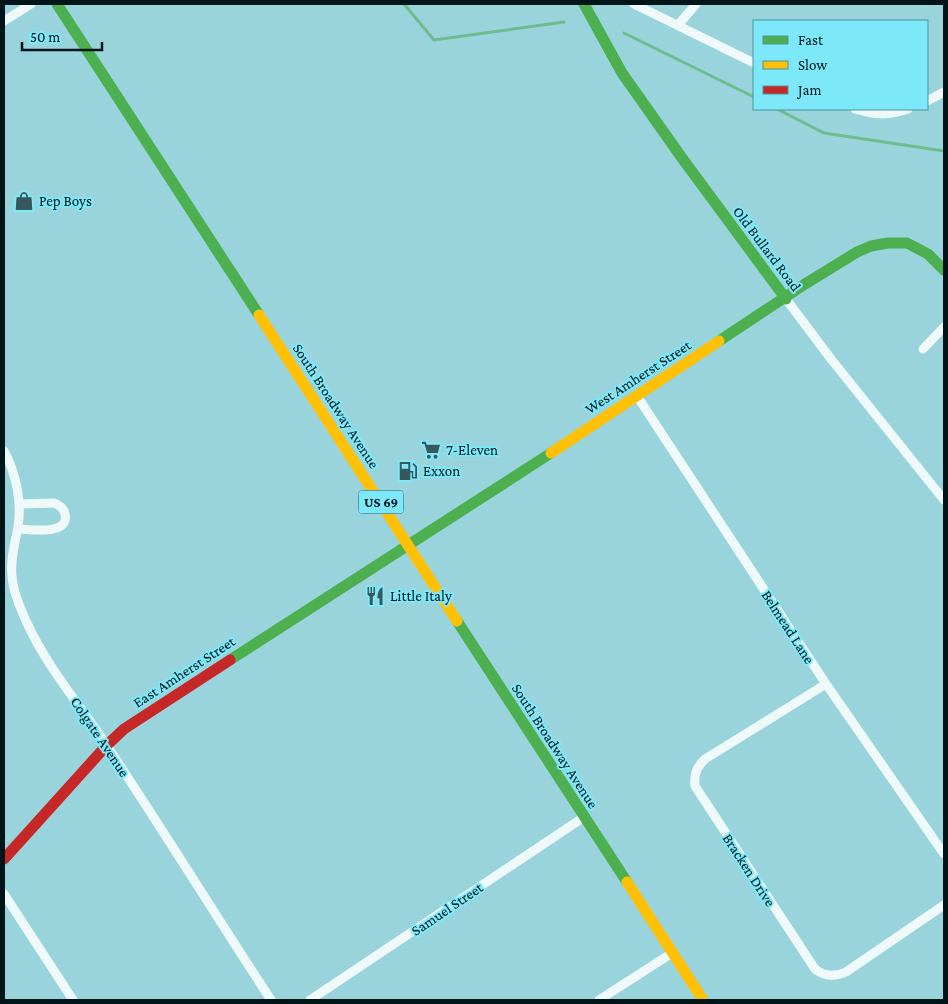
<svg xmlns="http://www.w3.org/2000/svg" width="948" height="1004" viewBox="0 0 948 1004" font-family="'Crimson Pro',serif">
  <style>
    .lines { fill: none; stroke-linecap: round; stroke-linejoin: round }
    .stream { stroke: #6ebb8e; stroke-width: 3 }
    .street { stroke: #f0f9fa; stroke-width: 9 }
    .fast { stroke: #4caf50; stroke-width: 11 }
    .slow { stroke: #ffc107; stroke-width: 11 }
    .jam { stroke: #c62828; stroke-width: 11 }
    .labels { text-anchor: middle; stroke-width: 4; stroke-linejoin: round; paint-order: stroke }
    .shield { fill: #7de8f9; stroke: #26545c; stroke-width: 1 }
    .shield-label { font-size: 14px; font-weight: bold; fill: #001518 }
    .poi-label { font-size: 15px; fill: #001518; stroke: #7de8f9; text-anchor: start }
    .street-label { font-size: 15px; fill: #001518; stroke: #7de8f9 }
  </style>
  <rect width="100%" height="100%" fill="#99d4dd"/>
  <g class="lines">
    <path class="stream" d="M404 4 434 40 564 22
      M624 33 754 97
      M777 109 824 133 944 151"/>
    <path class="street" d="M634 4 754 63
      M4 21 31 4
      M678 25 696 4
      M927 101 944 92
      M855 109C875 115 888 116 908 109
      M786 299 831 359 944 500
      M923 349 944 327
      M637 396 826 684 944 854
      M4 451C16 473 22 502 18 527 15 543 10 560 12 576 13 592 20 608 27 623 47 667 80 705 107 746 163 830 216 916 271 1000
      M18 529C29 529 70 536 65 514 64 509 59 505 54 503L19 504
      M826 684 705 759C696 768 694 774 695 786L815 969C825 977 835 977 846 972L944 905
      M4 894 73 1000
      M310 1000 584 817
      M599 1000 672 953"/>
    <path class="fast" d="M57 4 259 315
      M584 4 622 73 682 158 786 299
      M719 341 805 284 857 252 871 246 888 243H907L928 254 944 270
      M457 621 627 882
      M230 660 551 453"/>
    <path class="slow" d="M259 315 457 621
      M551 453 719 341
      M627 882 703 1000"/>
    <path class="jam" d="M4 859 107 745 124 729 230 660"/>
  </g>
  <defs>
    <g id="shop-bare" transform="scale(1.5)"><path d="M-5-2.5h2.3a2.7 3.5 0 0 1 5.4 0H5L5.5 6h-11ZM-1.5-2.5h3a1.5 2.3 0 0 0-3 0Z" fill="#36585d" stroke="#7de8f9" stroke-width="2.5" paint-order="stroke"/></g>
    <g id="supermarket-bare" transform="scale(1.5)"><path d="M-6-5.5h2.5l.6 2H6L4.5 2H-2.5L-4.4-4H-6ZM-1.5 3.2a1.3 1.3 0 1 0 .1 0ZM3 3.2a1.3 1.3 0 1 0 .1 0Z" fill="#36585d" stroke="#7de8f9" stroke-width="2.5" paint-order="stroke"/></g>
    <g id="fuel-bare" transform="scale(1.5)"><path d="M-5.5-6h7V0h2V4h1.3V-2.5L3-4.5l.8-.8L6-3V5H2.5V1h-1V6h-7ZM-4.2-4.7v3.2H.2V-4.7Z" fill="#36585d" stroke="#7de8f9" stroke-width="2.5" paint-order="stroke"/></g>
    <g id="restaurant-bare" transform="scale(1.5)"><path d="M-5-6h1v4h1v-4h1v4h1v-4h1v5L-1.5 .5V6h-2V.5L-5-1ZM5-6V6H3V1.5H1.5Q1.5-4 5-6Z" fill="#36585d" stroke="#7de8f9" stroke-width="2.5" paint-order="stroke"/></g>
  </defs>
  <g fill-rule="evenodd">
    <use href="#shop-bare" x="24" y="201"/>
    <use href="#supermarket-bare" x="431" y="450"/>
    <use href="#fuel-bare" x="408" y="471"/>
    <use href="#restaurant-bare" x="375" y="596"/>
  </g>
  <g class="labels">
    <rect class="shield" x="358.5" y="490.5" width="45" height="23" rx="4"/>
    <g class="shield-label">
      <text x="381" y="507">US 69</text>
    </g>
    <g class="poi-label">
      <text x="39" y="206">Pep Boys</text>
      <text x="446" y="455">7-Eleven</text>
      <text x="423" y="476">Exxon</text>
      <text x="390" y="601">Little Italy</text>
    </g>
    <g class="street-label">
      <text transform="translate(767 249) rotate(53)" y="5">Old Bullard Road</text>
      <text transform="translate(638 377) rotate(-33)" y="5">West Amherst Street</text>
      <text transform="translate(336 406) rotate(57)" y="5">South Broadway Avenue</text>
      <text transform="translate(788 627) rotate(57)" y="5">Belmead Lane</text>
      <text transform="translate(184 672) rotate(-33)" y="5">East Amherst Street</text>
      <text transform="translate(100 737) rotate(56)" y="5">Colgate Avenue</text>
      <text transform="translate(555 746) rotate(57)" y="5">South Broadway Avenue</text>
      <text transform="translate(749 870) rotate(57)" y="5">Bracken Drive</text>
      <text transform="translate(447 909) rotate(-34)" y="5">Samuel Street</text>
    </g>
  </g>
  <rect width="948" height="1004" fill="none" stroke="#001518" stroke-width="10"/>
  <rect x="753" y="20" width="175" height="90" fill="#7de8f9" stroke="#4b949f"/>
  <rect x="763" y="36" width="25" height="8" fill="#4caf50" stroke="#4b949f"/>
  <text x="798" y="45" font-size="15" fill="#001518">Fast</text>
  <rect x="763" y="61" width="25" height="8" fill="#ffc107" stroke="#4b949f"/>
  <text x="798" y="70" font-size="15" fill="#001518">Slow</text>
  <rect x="763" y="86" width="25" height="8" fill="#c62828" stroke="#4b949f"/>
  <text x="798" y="95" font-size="15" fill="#001518">Jam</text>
  <path d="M22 42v8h80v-8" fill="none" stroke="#001518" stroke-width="2.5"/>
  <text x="30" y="42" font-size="15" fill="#001518" stroke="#7de8f9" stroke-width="4" paint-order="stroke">50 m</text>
</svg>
